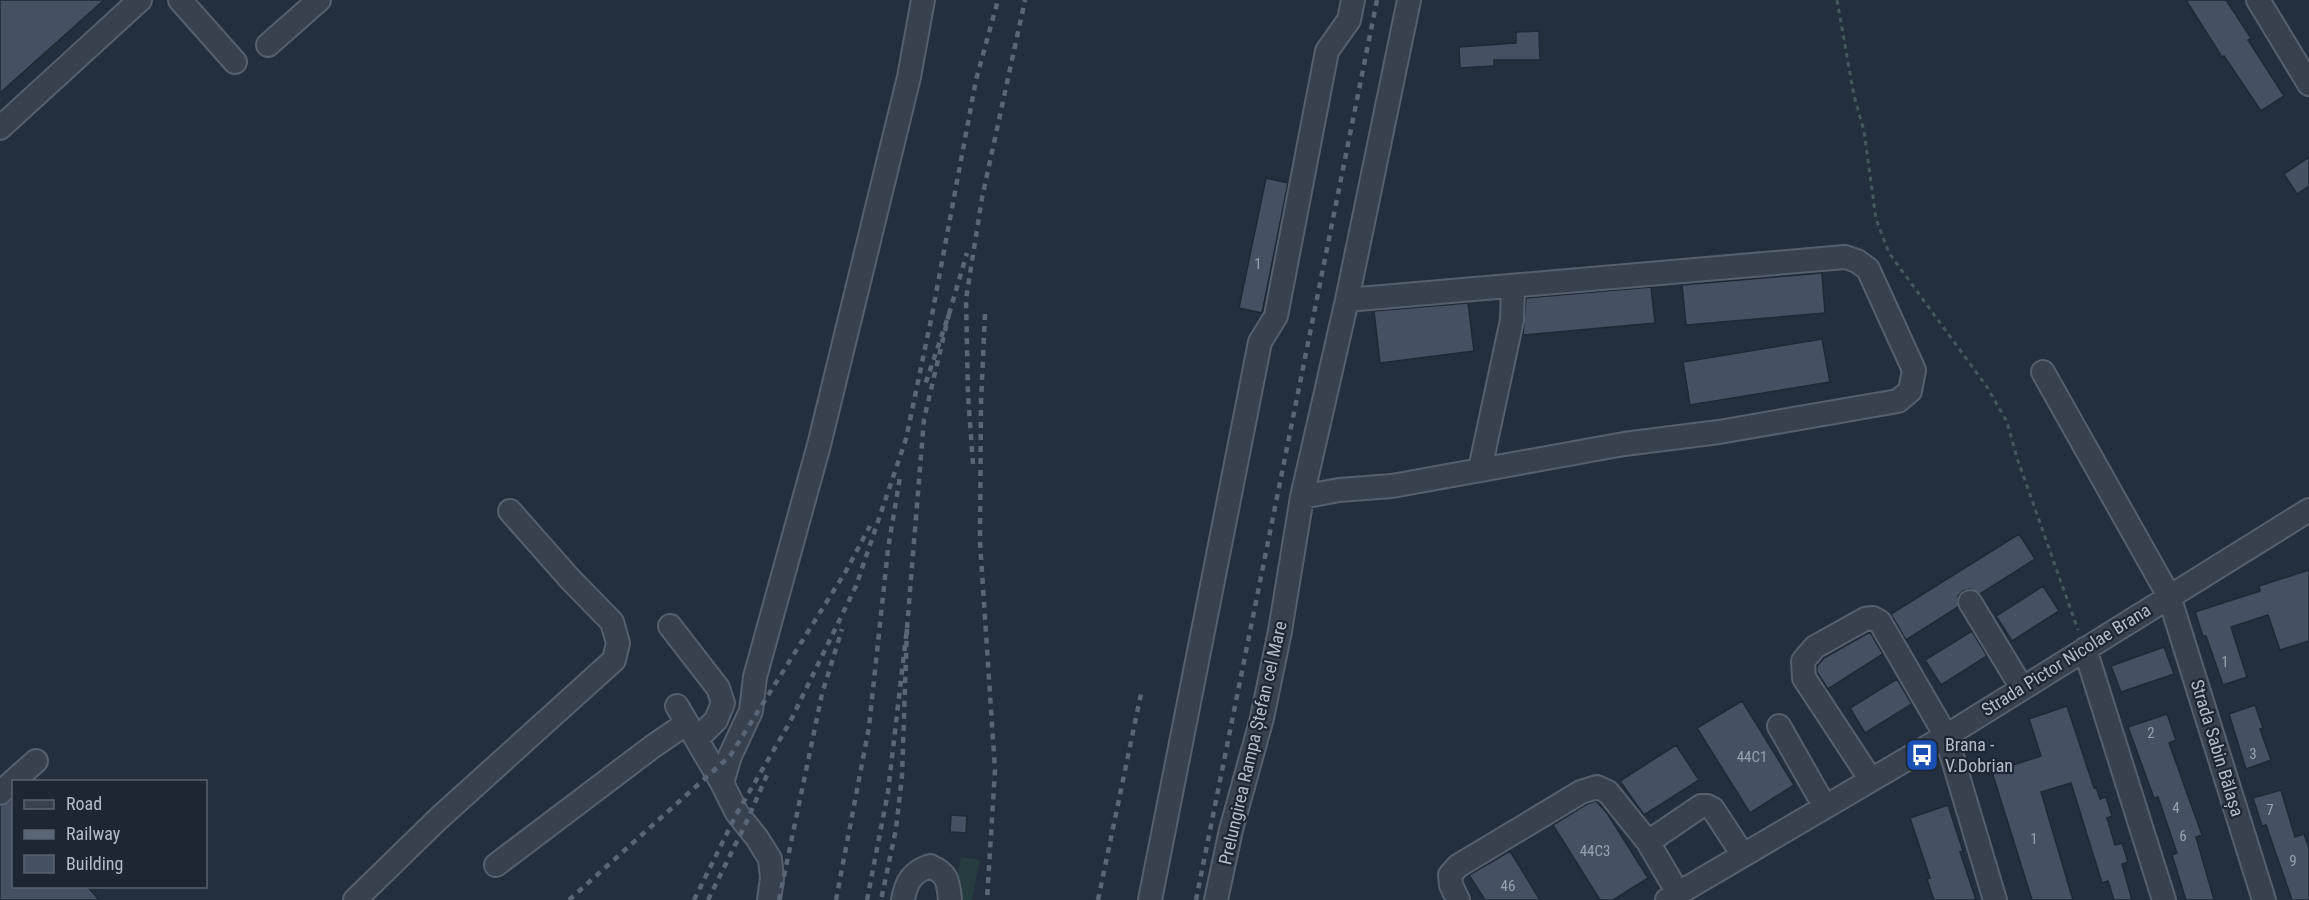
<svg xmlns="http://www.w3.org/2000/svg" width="2309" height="900" viewBox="0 0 2309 900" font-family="'Roboto Condensed',sans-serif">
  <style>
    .green { fill: #263c3f }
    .building { fill: #455162; stroke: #1f2835; stroke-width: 1.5 }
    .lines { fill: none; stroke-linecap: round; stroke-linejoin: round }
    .minor-casing { stroke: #565f6c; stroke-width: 26 }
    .path { stroke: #44595c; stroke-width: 3; stroke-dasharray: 4.5 4.5; stroke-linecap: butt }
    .minor { stroke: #38414e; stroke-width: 22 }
    .rail { stroke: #5a6575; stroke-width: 4.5; stroke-dasharray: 6 6; stroke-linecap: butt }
    .labels { text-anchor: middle; stroke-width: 4.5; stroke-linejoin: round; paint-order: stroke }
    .number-label { font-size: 15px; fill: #98a1af }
    .street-label { font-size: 18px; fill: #b4bcc9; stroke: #1d2633 }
    .poi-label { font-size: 18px; fill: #b4bcc9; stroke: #1d2633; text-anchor: start }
  </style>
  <rect width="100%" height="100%" fill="#242f3e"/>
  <path class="green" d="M961 857 980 860 972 900H953Z"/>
  <path class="building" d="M0 0H104L0 93Z
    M2186 0H2226L2251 38 2248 40 2284 96 2261 111 2224 56 2222 57Z
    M1539 31 1540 60H1494V66L1460 68 1459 47 1516 43V32Z
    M2309 157V186L2297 194 2284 174Z
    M1266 178 1288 183 1262 313 1239 308Z
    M1822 273 1825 313 1686 325 1682 285Z
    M1651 287 1655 323 1523 335 1526 298Z
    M1468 303 1474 351 1380 363 1374 311Z
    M1822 339 1830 382 1690 405 1683 362Z
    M2019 534 2035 559 1980 594 1970 589 1963 591 1958 596V607L1906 640 1891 614Z
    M2309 570V641L2280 650 2268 615 2231 627 2247 677 2223 685 2206 636H2203L2195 612 2260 591 2259 586Z
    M2043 586 2059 611 2012 641 1996 616Z
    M1972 631 1987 656 1941 685 1925 660Z
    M1870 632 1883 654 1828 689 1817 672V666L1824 658Z
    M2164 647 2174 674 2121 692 2111 666Z
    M1897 679 1912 704 1865 733 1850 708Z
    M1742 701 1794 785 1750 813 1697 728Z
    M2255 705 2263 728 2260 729 2271 760 2246 769 2229 714Z
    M2067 706 2094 788 2096 787 2100 799 2106 797 2112 816 2107 818 2115 845 2122 843 2128 862 2122 864 2132 900H2114L2108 881 2102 883 2071 783 2041 792 2073 900H2032L1992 772 2041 756 2029 719Z
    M2167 714 2176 740 2169 743 2202 835 2196 837 2214 900H2186L2172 855 2177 853 2158 797 2154 798 2128 727Z
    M1676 745 1699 780 1644 815 1620 781Z
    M2281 790 2295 837 2304 834 2309 848V900H2292L2266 825 2262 826 2253 798Z
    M14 799V886H87L99 900H0V806Z
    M1596 801 1607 813 1648 878 1613 900H1600L1553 825 1587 804Z
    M1948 805 1963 851 1960 852 1976 900H1934L1927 879 1930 878 1910 818Z
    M951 815 967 816 966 833 950 832Z
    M1510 851 1540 900H1485L1469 875Z"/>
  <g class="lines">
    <g class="minor-casing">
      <path id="minor" d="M180 0 235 62
        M2258 0 2309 84
        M268 45 319 0
        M0 128 140 0
        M2043 372 2169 596 2264 900
        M1480 469 1512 320 1513 286
        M1302 497 1339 490 1392 486 1624 444 1719 432 1898 401 1910 391 1914 370 1868 269 1857 261 1845 257 1347 300
        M1970 602 2022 688
        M670 626 718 688 723 703 716 720 697 739
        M2085 649 2164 900
        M677 706 722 783
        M1779 726 1825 807
        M1871 780 1804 678 1803 661 1815 647 1865 619 1873 618 1880 622 1946 736 1995 900
        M0 793 36 761
        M496 865 652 747 687 723
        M1678 893 1648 842 1701 806H1707L1713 809 1743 855
        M355 900 438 819 614 660 618 643 612 622 570 579 510 511
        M769 900 772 878 770 859 757 838 737 813 722 783 730 756 751 711 755 677 819 445 909 77 923 0
        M903 900C906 882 912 872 930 866 948 874 948 881 950 900
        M1150 900 1260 342 1276 316 1327 51 1349 20 1353 0
        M1216 900 1231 830 1262 718 1280 631 1302 497 1347 300 1409 0
        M1458 900 1451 885 1450 875 1458 866 1581 792 1597 787 1608 792 1648 842
        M1667 900 1946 736 2309 510"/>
    </g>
    <path class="path" d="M1837 0 1854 96 1864 131 1876 219 1889 253 1987 387 2007 422 2017 458 2078 630"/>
    <use href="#minor" class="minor"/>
    <path class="rail" d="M949 314 967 253
      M985 314 981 402 980 542 995 770 987 900
      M973 464 968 395 966 299 982 198 1025 0
      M907 628 924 419 949 314 924 388
      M569 900 730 756 846 571 870 526
      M694 900 737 813 790 722 856 586 906 439 932 315 976 80 998 0
      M708 900 746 823 767 775
      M779 900 822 694 842 629
      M836 900 869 727 888 549 900 477
      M867 900 888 792 907 628 902 776 896 829 881 900
      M1098 900 1142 689
      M1196 900 1377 0"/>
  </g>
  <defs>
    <g id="bus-square" transform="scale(1.725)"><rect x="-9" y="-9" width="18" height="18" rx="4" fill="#1a4fb4" stroke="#1d2633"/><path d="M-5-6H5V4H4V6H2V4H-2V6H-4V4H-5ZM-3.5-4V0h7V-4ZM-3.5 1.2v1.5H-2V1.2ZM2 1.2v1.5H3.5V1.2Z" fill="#fff"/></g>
  </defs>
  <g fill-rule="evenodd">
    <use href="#bus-square" x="1922" y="755"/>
  </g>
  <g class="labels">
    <g class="number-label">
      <text x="1258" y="269">1</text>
      <text x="2225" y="667">1</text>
      <text x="2151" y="738">2</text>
      <text x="2253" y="759">3</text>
      <text x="1752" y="762">44C1</text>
      <text x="2176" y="813">4</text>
      <text x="2270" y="815">7</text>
      <text x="2183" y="841">6</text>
      <text x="2034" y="844">1</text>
      <text x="1595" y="856">44C3</text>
      <text x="2293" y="866">9</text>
      <text x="1508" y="891">46</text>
    </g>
    <g class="street-label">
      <text transform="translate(2066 660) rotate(-32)" y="6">Strada Pictor Nicolae Brana</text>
      <text transform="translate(1253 743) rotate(-77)" y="6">Prelungirea Rampa Ștefan cel Mare</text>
      <text transform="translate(2217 748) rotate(73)" y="6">Strada Sabin Bălașa</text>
    </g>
    <g class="poi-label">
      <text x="1945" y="751">Brana -<tspan x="1945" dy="21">V.Dobrian</tspan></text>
    </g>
  </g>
  <rect x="12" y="780" width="195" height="108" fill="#1d2633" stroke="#59626f" stroke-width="1.5"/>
  <rect x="24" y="800" width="30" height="9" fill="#38414e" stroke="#59626f" stroke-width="1.5"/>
  <text x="66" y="810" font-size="18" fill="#b4bcc9">Road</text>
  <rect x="24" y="830" width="30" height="9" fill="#5a6575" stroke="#59626f" stroke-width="1.5"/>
  <text x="66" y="840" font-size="18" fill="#b4bcc9">Railway</text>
  <rect x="24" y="855" width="30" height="18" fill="#455162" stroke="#59626f" stroke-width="1.5"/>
  <text x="66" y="870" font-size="18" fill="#b4bcc9">Building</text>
</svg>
